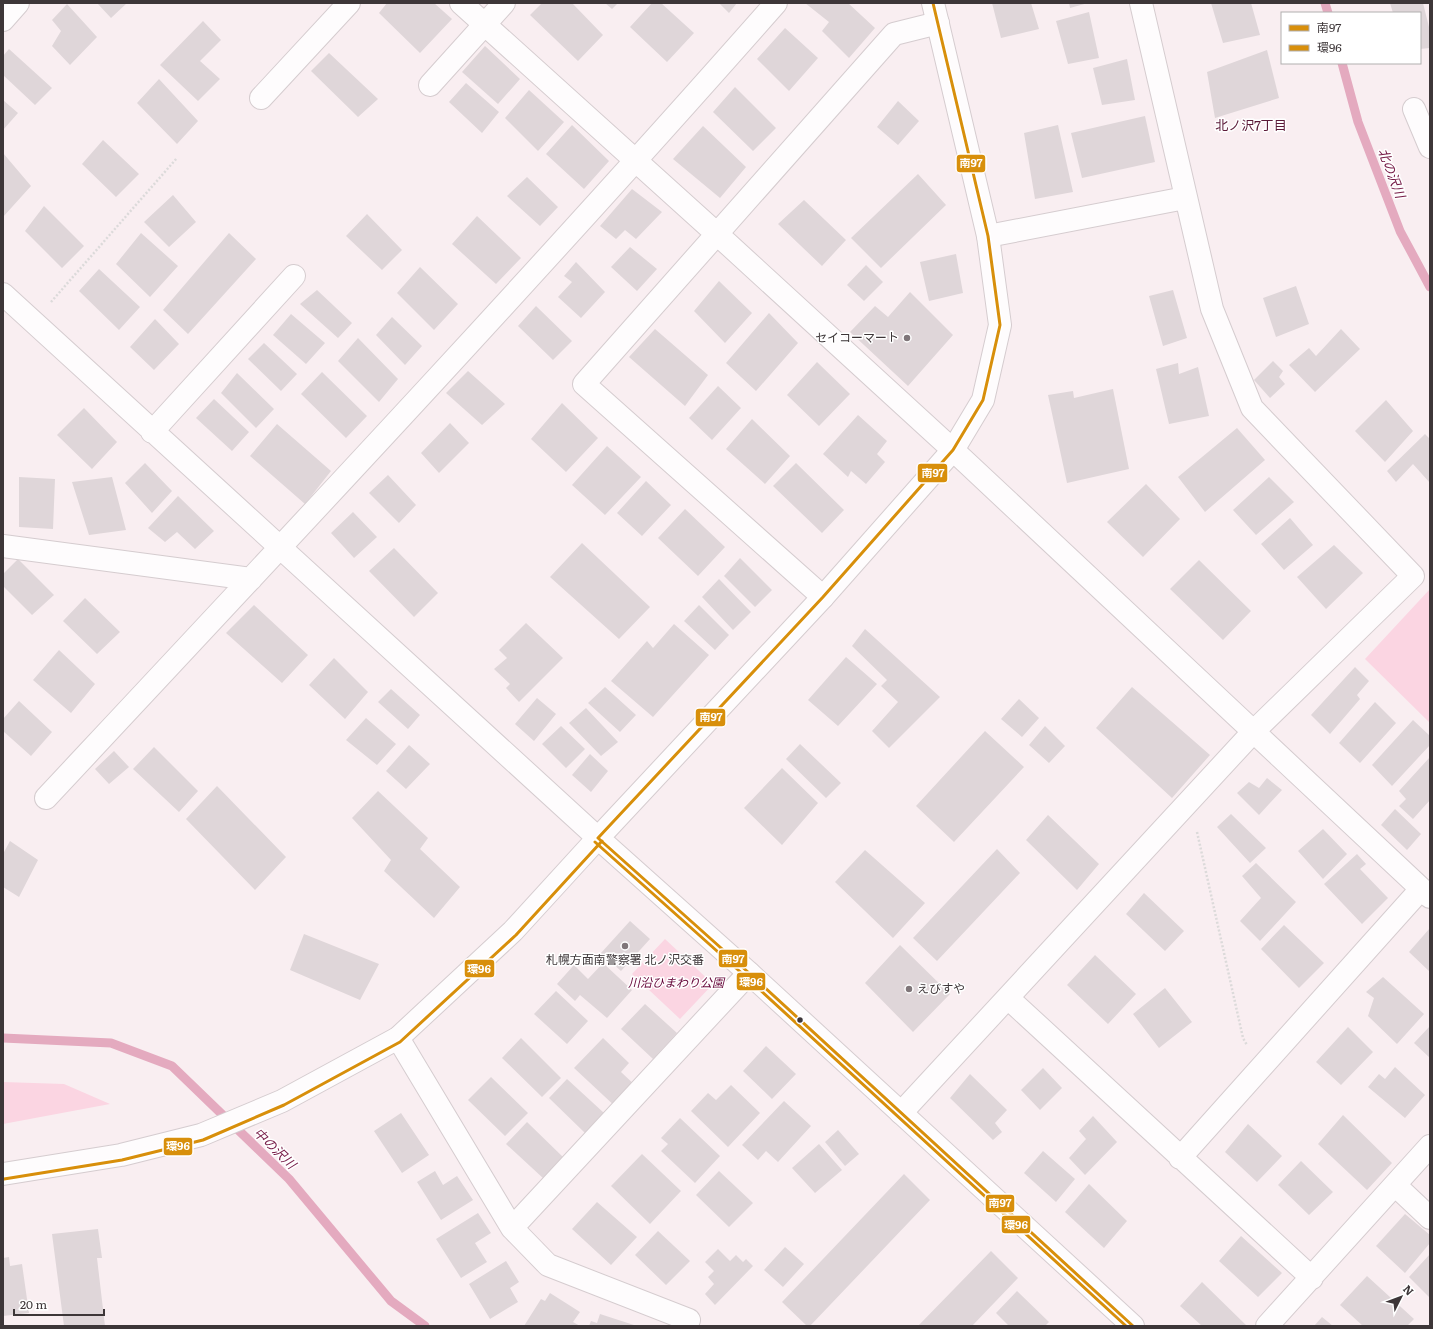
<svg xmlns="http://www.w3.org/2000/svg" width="1433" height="1329" viewBox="0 0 1433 1329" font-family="Literata,'Noto Sans JP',serif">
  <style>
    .green { fill: #fbd5e2 }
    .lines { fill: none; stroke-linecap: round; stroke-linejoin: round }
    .stream { stroke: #e4aabf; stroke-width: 9 }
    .building { fill: #dfd6d9 }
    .street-casing { stroke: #d5cccf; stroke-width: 24 }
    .secondary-casing { stroke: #d5cccf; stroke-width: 24 }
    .primary-casing { stroke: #d5cccf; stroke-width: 24 }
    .path { stroke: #dcdada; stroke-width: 2.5; stroke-dasharray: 2 2; stroke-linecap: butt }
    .street { stroke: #fefcfd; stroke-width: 22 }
    .secondary { stroke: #fefcfd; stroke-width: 22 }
    .primary { stroke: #fefcfd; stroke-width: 22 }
    .bus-1-casing { stroke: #fff; stroke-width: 6 }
    .bus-2-casing { stroke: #fff; stroke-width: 6 }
    .bus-1 { stroke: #d88f0b; stroke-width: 3 }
    .bus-2 { stroke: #d88f0b; stroke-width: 3 }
    .poi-dot { fill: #7f7679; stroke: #fff; stroke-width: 1.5 }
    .bus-dot { fill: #3d3638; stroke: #fff; stroke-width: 1.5 }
    .labels { text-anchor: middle; stroke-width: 3; stroke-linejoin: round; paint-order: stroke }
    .poi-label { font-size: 12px; fill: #3d3638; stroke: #fff; text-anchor: end }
    .park-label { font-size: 12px; font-style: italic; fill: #650438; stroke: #fff }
    .neighbourhood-label { font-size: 13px; fill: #5b1a38; stroke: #fff }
    .water-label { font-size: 13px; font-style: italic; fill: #751a46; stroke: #fff }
    .line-badge { stroke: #fff; stroke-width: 1.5 }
    .badge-label { font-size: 11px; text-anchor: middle; font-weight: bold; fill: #fff }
  </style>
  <rect width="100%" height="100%" fill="#f9eef1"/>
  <path class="green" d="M1430 589V723L1365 659Z
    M665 939 713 984 680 1019 632 974Z
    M3 1082 64 1084 110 1104 3 1124Z"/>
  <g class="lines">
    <path class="stream" d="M1325 3 1328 13
      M1342 63 1358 122 1400 231 1430 287
      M3 1038 111 1043 172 1066 289 1179 391 1301 425 1326"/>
  </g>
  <path class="building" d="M97 3H127L111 18Z
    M387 3H434L452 19 420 53 379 13Z
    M542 3H572L603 35 578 61 530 15Z
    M605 3H618L612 9Z
    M652 3H661L694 33 667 62 630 27Z
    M719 3H737L729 13Z
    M805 3H848L875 28 849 58 822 31 829 22Z
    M992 3H1031L1039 29 1001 38Z
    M1069 3H1088L1070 8Z
    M1211 3H1251L1260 35 1223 43Z
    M1390 3H1423L1430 31V48L1420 49V13H1393Z
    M67 4 97 37 70 65 52 46 61 31 52 20Z
    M1089 12 1099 58 1068 64 1056 21Z
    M203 21 221 40 200 61 220 79 198 101 160 65Z
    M785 28 818 58 789 91 757 59Z
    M485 46 520 79 498 104 462 72Z
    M9 49 52 88 35 105 3 75V56Z
    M1267 50 1279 98 1215 118 1207 72Z
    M329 53 378 99 358 117 311 71Z
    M1127 59 1135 100 1102 105 1093 68Z
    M159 79 198 121 177 144 137 103Z
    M466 83 499 112 482 133 449 102Z
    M735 87 776 128 753 151 713 112Z
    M529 90 564 122 538 151 505 118Z
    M3 100 18 113 3 130Z
    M898 101 919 121 898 145 877 127Z
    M1145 116 1155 162 1082 178 1071 133Z
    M572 125 609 161 584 189 546 154Z
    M1058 125 1073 192 1035 199 1024 133Z
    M703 126 746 167 720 198 673 159Z
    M103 140 139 174 116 197 82 164Z
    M3 153 31 186 3 217Z
    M918 174 946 205 881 268 851 238Z
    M527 177 558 207 540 226 507 196Z
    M632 189 662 212 636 239 625 230 616 239 600 226Z
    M173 195 196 222 169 247 144 222Z
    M804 200 846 240 822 266 778 224Z
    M44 206 84 246 62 268 25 231Z
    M367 214 402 250 382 270 346 236Z
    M477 216 521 258 496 284 452 244Z
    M141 233 178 266 150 297 116 264Z
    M229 233 256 259 188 334 163 310Z
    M630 247 657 269 637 291 611 267Z
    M956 254 963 293 929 301 920 262Z
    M576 262 605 292 581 318 558 297 572 282 564 276Z
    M866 265 883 282 864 301 847 285Z
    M420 267 458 304 434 330 397 293Z
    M99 269 140 307 119 330 79 291Z
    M719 281 752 313 725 343 694 311Z
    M1296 286 1309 324 1276 337 1263 298Z
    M317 290 352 323 338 338 300 304Z
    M1173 290 1187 338 1163 346 1149 296Z
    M910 292 953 335 908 386 850 332 875 306 888 317Z
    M536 306 572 341 553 360 518 326Z
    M769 313 798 343 756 391 726 363Z
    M291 314 325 343 306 364 273 335Z
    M392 317 422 346 405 365 376 335Z
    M155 319 179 344 154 370 130 347Z
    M655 329 708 375 685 406 629 357Z
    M1341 329 1360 349 1315 392 1289 365 1309 348 1316 356Z
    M358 338 398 379 379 402 338 361Z
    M264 343 297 374 281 391 248 359Z
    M1273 361 1283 371 1279 377 1285 384 1270 398 1254 380Z
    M817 362 850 394 819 426 787 395Z
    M1178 363 1179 374 1198 367 1209 416 1169 424 1156 369Z
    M468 371 505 404 482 425 446 393Z
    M322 372 367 416 346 438 301 394Z
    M237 373 274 409 256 428 221 393Z
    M718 386 741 408 712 440 689 418Z
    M1113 389 1129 469 1067 483 1048 395 1073 391 1074 398Z
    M214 399 249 432 232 451 196 418Z
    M1386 400 1413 431 1385 462 1355 431Z
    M562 403 598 438 566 472 531 439Z
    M84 408 117 442 92 469 57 435Z
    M858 415 887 441 877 454 885 462 866 484 851 471 848 477 823 454Z
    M752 419 790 456 765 484 726 449Z
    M450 423 469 443 439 473 421 453Z
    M277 424 331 471 305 504 250 456Z
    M1237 428 1265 460 1205 512 1178 477Z
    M1425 434 1430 439V483L1413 464 1396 482 1387 471Z
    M607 446 641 477 605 515 572 485Z
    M145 463 172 491 152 513 125 483Z
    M796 463 844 510 822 533 773 486Z
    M388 475 416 505 399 523 369 493Z
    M19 477 55 479 53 529 19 527Z
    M112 477 126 530 89 535 72 482Z
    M1269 477 1294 502 1256 535 1233 510Z
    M646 481 671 505 642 536 617 513Z
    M1146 484 1180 519 1143 557 1107 522Z
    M178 496 214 531 195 549 177 532 165 542 148 528Z
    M685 509 725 547 698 576 658 538Z
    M353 512 377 537 354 558 331 533Z
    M1290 518 1313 545 1284 570 1261 544Z
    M582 543 650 607 619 639 550 577Z
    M1334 545 1363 573 1326 609 1297 577Z
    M394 548 438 593 414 617 369 571Z
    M740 558 772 590 755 607 724 576Z
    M18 559 54 595 32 615 3 586V574Z
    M1199 560 1251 611 1223 640 1170 589Z
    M719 579 751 612 733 630 702 597Z
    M85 598 120 632 97 654 63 621Z
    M254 605 308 655 282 683 226 633Z
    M699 605 729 635 715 650 684 621Z
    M526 623 563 658 519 702 506 688 510 684 494 669 507 658 499 650Z
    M674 624 709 655 653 717 611 681 647 641 653 648Z
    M865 629 940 697 889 748 872 731 898 702 881 686 887 680 852 646Z
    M59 650 95 684 71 713 33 680Z
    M846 657 877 684 838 726 808 700Z
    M334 658 368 692 345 719 309 685Z
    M1355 667 1369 681 1357 695 1360 699 1330 734 1311 715Z
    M605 687 636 715 620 732 588 703Z
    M1132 687 1210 755 1172 798 1096 728Z
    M391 689 420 715 408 729 378 702Z
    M537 698 556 714 534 741 515 724Z
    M1019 699 1039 718 1022 737 1001 719Z
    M19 701 52 732 31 756 3 731V719Z
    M1375 702 1396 723 1360 763 1339 743Z
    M586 708 618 742 601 756 569 723Z
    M366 718 396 744 377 765 346 740Z
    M1413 720 1430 736V745L1392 786 1372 765Z
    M561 726 585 749 566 768 542 744Z
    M1045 726 1065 746 1049 763 1029 745Z
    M985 731 1024 767 954 842 916 806Z
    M800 744 841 783 826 798 786 759Z
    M409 745 430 764 406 789 386 771Z
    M154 747 198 791 179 812 133 769Z
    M114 751 129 767 109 784 95 769Z
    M590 754 608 771 591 792 572 775Z
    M1430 757V800L1413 819 1399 806 1406 799 1399 791Z
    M782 768 818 803 782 845 744 808Z
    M1267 778 1282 790 1259 815 1237 793 1249 782 1259 788Z
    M217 786 286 857 255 890 186 819Z
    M378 791 428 838 420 849 460 887 434 918 384 871 391 860 352 818Z
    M1395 809 1421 834 1407 850 1381 825Z
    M1231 814 1266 848 1250 863 1217 827Z
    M1048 815 1099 864 1077 890 1026 840Z
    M1323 829 1347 854 1323 879 1298 851Z
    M10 841 38 860 19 897 3 887V854Z
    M997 849 1020 873 937 961 913 938Z
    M865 850 925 903 893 938 835 882Z
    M1357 854 1366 864 1360 869 1388 898 1362 924 1324 884Z
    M1256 863 1296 902 1260 941 1240 921 1261 898 1242 876Z
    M1144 893 1184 931 1165 951 1126 914Z
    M630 921 650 939 621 971 601 953Z
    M1284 925 1324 963 1299 988 1261 949Z
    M1430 928V972L1409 952Z
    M304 934 379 964 360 1000 290 970Z
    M900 945 950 994 913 1032 865 983Z
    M1095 955 1136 994 1108 1024 1067 985Z
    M603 963 632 990 607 1018 580 995 575 1001 557 984 574 965 588 979Z
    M1383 977 1424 1014 1397 1044 1368 1016 1374 998 1366 992Z
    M1165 988 1192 1022 1159 1048 1133 1014Z
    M556 991 588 1021 567 1044 534 1014Z
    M645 1004 677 1033 653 1059 621 1029Z
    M1430 1026V1058L1414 1043Z
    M1348 1027 1373 1052 1341 1085 1316 1062Z
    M521 1038 561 1078 542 1097 502 1058Z
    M603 1038 629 1063 621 1072 638 1088 618 1109 574 1068Z
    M766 1046 796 1074 772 1099 743 1071Z
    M1395 1067 1425 1095 1405 1118 1368 1087 1379 1074 1385 1079Z
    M1043 1068 1062 1088 1040 1110 1021 1090Z
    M970 1074 1007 1110 995 1123 1002 1132 993 1140 950 1098Z
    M491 1077 528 1113 505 1136 468 1100Z
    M567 1079 604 1113 585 1133 549 1098Z
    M731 1085 760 1113 728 1147 691 1111 708 1093 716 1100Z
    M784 1101 811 1126 778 1162 766 1151 758 1160 742 1145Z
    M401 1113 429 1155 402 1173 374 1131Z
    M1343 1115 1392 1163 1367 1190 1318 1144Z
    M1093 1116 1117 1142 1085 1175 1069 1158 1086 1139 1079 1131Z
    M680 1118 720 1156 695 1183 661 1151 668 1144 661 1138Z
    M527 1122 564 1158 544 1179 506 1144Z
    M1248 1124 1282 1156 1257 1182 1225 1152Z
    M838 1130 859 1154 845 1166 825 1142Z
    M819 1144 842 1170 815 1193 792 1168Z
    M1043 1151 1075 1179 1056 1202 1024 1173Z
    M642 1154 681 1191 650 1224 611 1186Z
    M1301 1161 1333 1192 1309 1215 1278 1185Z
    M435 1171 443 1185 457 1176 473 1200 441 1220 417 1182Z
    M719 1171 753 1203 729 1227 696 1195Z
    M904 1174 930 1200 810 1326H807L782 1302Z
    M1089 1184 1127 1221 1104 1248 1065 1212Z
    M597 1202 637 1237 611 1265 572 1229Z
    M478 1213 491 1233 475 1243 487 1262 461 1278 436 1239Z
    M1405 1214 1430 1235V1243L1405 1273 1376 1246Z
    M98 1229 102 1258H97L105 1326H64L52 1234Z
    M658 1231 690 1261 666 1285 635 1255Z
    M1241 1236 1282 1273 1258 1297 1219 1261Z
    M785 1247 804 1264 783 1287 764 1270Z
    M718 1249 730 1261 736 1255 743 1262 746 1259 753 1266 715 1305 705 1294 714 1284 708 1277 714 1271 705 1262Z
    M991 1251 1018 1278 972 1326H918Z
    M1430 1254V1298L1409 1277Z
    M9 1257 10 1266 22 1264 29 1313 3 1316V1258Z
    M506 1261 519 1282 510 1288 518 1302 490 1319 469 1284Z
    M1367 1276 1414 1319 1407 1326H1363L1340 1305Z
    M1202 1282 1247 1326H1202L1180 1306Z
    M1017 1291 1049 1322 1045 1326H1009L996 1313Z
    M550 1293 580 1312 573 1322 580 1326H524L541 1299 545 1301Z
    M600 1314 637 1326H589L591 1321 597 1323Z
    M1322 1317 1333 1326H1314Z"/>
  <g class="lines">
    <g class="street-casing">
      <path id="street" d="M461 3 717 234 953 450 1430 897
        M3 20 18 3
        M430 85 504 3
        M261 98 349 3
        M1414 109 1430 147
        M988 236 1185 198
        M3 294 598 838
        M152 432 294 276
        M3 546 251 579
        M823 597 584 384 894 34 938 23
        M46 798C292 535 538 273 776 3
        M1008 998 1312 1278
        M398 1038 512 1228 749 973
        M901 1113 1254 731 1413 576 1252 408 1212 309 1141 3
        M1180 1158 1421 889
        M1395 1185 1430 1218
        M512 1228 548 1265 689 1320
        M1267 1326 1430 1146"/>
    </g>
    <g class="secondary-casing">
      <path id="secondary" d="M3 1174 121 1155 201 1135 282 1101 398 1038 513 931 598 838"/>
    </g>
    <g class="primary-casing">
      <path id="primary" d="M933 3 988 236 1000 325 983 400 953 450 823 597 598 838 749 973 1133 1326"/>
    </g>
    <path class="path" d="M51 302 177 158
      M1197 832 1243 1038 1247 1045"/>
    <use href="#street" class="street"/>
    <use href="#secondary" class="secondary"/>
    <use href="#primary" class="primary"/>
    <g class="bus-1-casing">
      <path id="bus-1" d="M598 838 823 597 953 450 983 400 1000 325 988 236 933 3
        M598 838 749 973 1133 1326"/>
    </g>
    <g class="bus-2-casing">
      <path id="bus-2" d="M595 842 746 977 1126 1326
        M4 1179 122 1160 203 1140 284 1105 400 1042 516 935 602 841"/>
    </g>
    <use href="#bus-1" class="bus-1"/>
    <use href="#bus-2" class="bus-2"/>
  </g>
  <g class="poi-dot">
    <circle cx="907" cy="338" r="4"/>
    <circle cx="625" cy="946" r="4"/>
    <circle cx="909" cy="989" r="4"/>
  </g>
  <circle class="bus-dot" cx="800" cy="1020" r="3.5"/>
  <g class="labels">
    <g class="poi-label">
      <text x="899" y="342">セイコーマート</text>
      <text x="625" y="964" text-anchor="middle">札幌方面南警察署 北ノ沢交番</text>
      <text x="917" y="993" text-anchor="start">えびすや</text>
    </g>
    <g class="park-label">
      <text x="676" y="987">川沿ひまわり公園</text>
    </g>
    <g class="neighbourhood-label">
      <text x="1251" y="130">北ノ沢7丁目</text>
    </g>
    <g class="water-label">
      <text transform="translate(1392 173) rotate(69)" y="5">北の沢川</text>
      <text transform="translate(275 1148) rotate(44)" y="5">中の沢川</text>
    </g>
  </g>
  <g class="line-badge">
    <rect x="956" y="154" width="30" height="19" rx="4" fill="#d88f0b"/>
    <rect x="917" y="463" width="31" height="20" rx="4" fill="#d88f0b"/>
    <rect x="695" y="708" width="31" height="19" rx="4" fill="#d88f0b"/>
    <rect x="718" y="949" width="30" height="19" rx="4" fill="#d88f0b"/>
    <rect x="464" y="959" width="31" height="19" rx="4" fill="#d88f0b"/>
    <rect x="736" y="972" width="30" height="19" rx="4" fill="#d88f0b"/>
    <rect x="163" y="1137" width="30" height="19" rx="4" fill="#d88f0b"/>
    <rect x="985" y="1194" width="30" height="19" rx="4" fill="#d88f0b"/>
    <rect x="1001" y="1215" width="30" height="19" rx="4" fill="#d88f0b"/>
  </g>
  <g class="badge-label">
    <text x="971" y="167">南97</text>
    <text x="933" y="477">南97</text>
    <text x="711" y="721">南97</text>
    <text x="733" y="963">南97</text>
    <text x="479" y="973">環96</text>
    <text x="751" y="986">環96</text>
    <text x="178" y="1150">環96</text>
    <text x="1000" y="1207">南97</text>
    <text x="1016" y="1229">環96</text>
  </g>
  <rect width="1433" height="1329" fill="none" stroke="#3d3638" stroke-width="8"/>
  <rect x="1281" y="12" width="140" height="52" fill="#ffffff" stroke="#b1afaf"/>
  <rect x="1289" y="25" width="20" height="6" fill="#d88f0b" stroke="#b1afaf"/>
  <text x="1317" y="32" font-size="12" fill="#3d3638">南97</text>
  <rect x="1289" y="45" width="20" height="6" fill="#d88f0b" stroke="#b1afaf"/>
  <text x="1317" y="52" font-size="12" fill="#3d3638">環96</text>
  <g transform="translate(1401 1297) rotate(48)" stroke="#ffffff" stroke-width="3" paint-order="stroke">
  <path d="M0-3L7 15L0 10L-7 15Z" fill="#3d3638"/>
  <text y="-6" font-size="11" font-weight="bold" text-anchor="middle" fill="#3d3638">N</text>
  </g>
  <path d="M14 1309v6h90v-6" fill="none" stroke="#3d3638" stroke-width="2"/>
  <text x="20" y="1309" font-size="12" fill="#3d3638" stroke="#ffffff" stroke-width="3" paint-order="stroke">20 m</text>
</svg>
